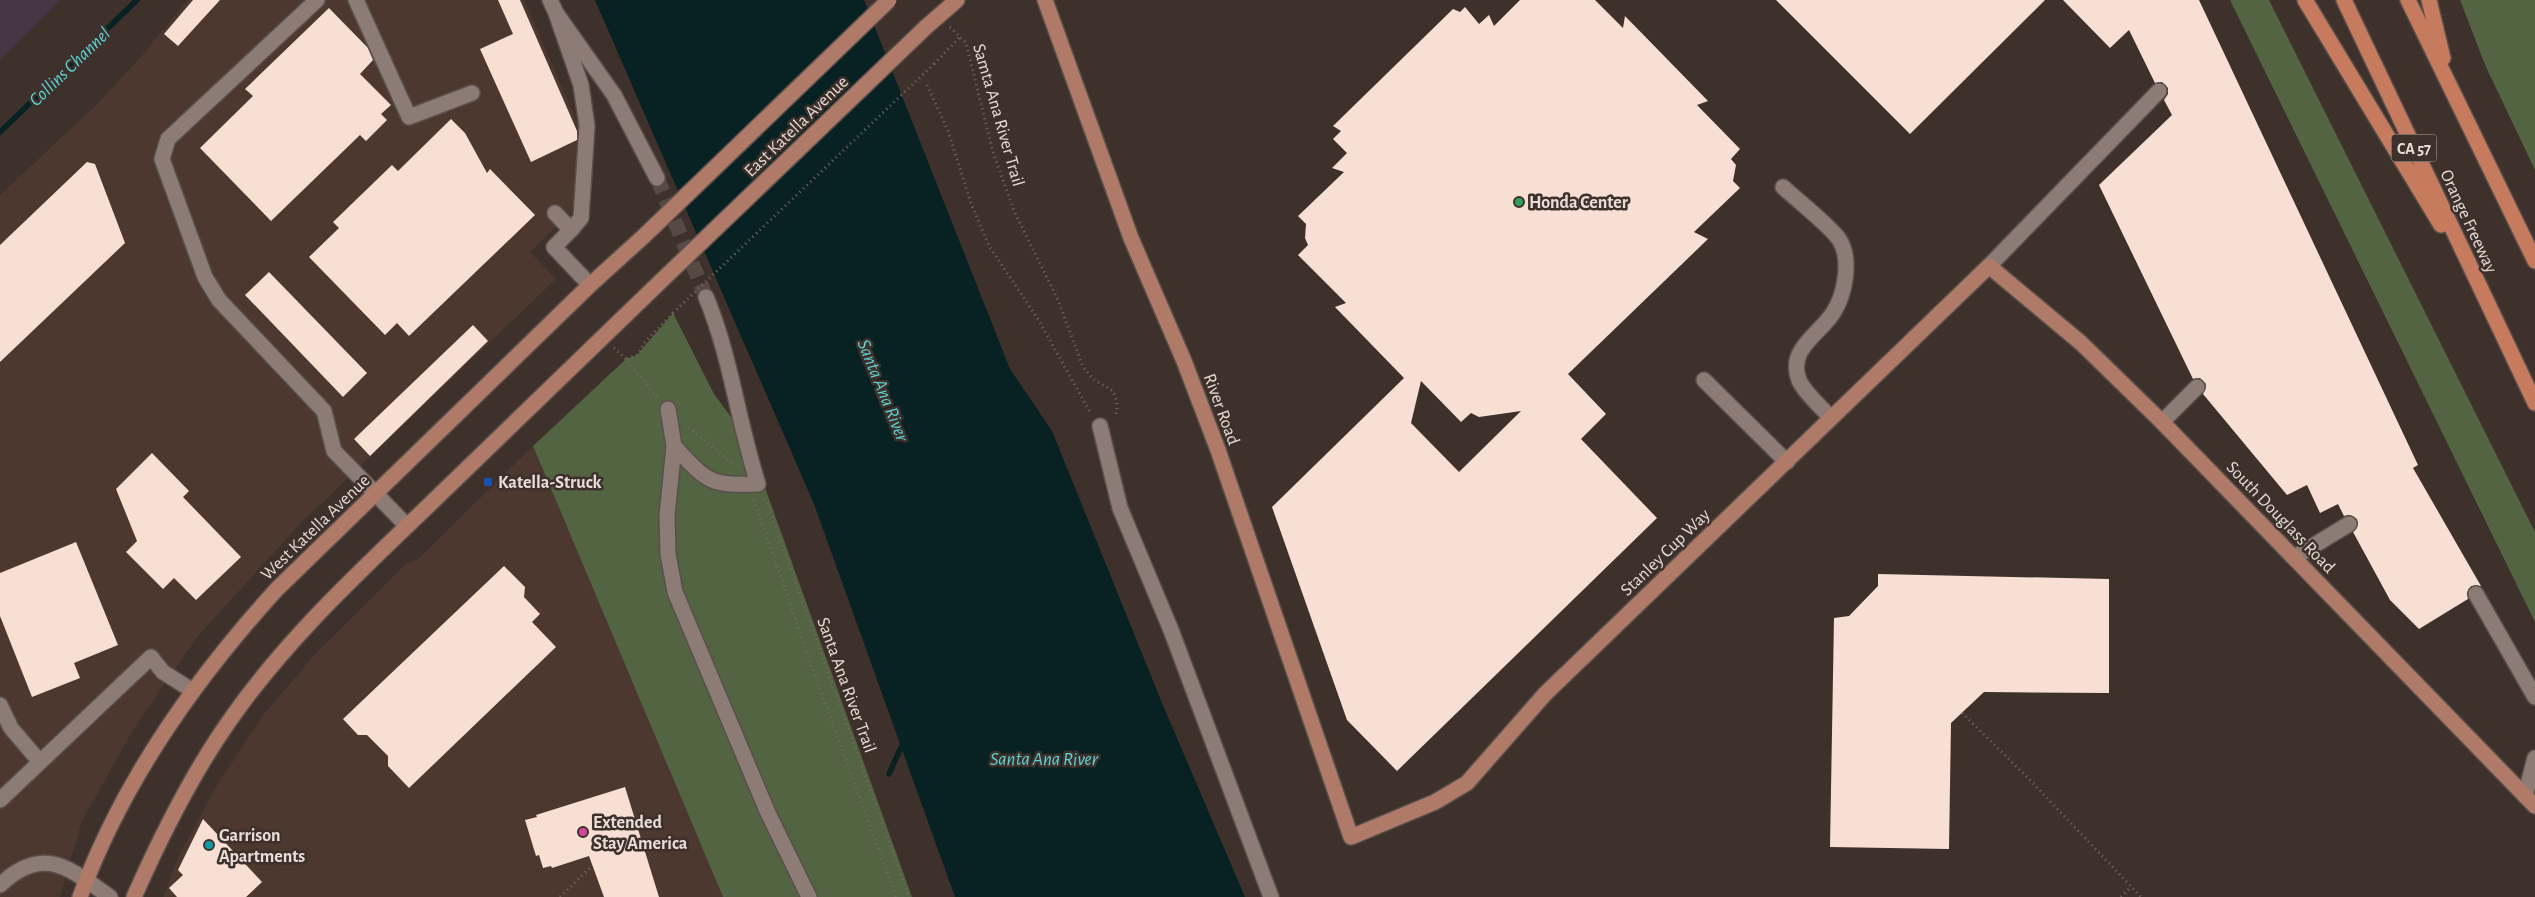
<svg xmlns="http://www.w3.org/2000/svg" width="2535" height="897" viewBox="0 0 2535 897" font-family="'Alegreya Sans',sans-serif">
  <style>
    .built { fill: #4c382f }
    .industrial { fill: #443644 }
    .green { fill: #536443 }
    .water { fill: #082122 }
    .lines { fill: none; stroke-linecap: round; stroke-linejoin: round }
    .stream { stroke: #082122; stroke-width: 5.5 }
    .building { fill: #f8dfd4; fill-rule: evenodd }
    .minor-tunnel { stroke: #574a44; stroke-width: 15; stroke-dasharray: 15 8; stroke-linecap: butt }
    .minor-casing { stroke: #5b4f4b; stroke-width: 18 }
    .major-casing { stroke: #5b4f4b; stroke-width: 18 }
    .highway-casing { stroke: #5b4f4b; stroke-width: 18 }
    .path { stroke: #756963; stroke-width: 3; stroke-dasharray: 1 4; stroke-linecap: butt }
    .minor { stroke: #8c7c75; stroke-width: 15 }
    .major { stroke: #af7b68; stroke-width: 15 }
    .highway { stroke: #c67b5f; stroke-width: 15 }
    .major-bridge-casing { stroke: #5b4f4b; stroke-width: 18; stroke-linecap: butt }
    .path-bridge { stroke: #756963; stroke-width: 3; stroke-dasharray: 1 4; stroke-linecap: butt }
    .major-bridge { stroke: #af7b68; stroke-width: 15 }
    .leisure-dot { fill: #2e9e5b; stroke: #3e302a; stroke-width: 2 }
    .transit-dot { fill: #1a4fb4; stroke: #3e302a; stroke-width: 2 }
    .hotel-dot { fill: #d1479c; stroke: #3e302a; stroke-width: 2 }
    .culture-dot { fill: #0f9aa8; stroke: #3e302a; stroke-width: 2 }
    .labels { text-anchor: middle; stroke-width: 5; stroke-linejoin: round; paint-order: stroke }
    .shield { fill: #3e302a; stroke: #b4aaa5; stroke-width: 1 }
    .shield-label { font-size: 16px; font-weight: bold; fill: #e7deda }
    .street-label { font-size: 18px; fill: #e7deda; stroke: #3e302a }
    .poi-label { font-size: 18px; font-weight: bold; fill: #e7deda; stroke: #3e302a; text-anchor: start }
    .water-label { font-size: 19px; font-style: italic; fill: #5bd4d7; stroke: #3e302a }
  </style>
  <rect width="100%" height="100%" fill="#3e302a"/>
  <path class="built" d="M188 0H524L582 133 572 211 530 252 556 279 299 525 197 637 133 730 82 821 60 897H0V195L97 104 139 59Z
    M533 446 723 897H163L180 853 219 782 264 714 318 651 408 562 417 560Z"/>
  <path class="industrial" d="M0 0H61L0 60Z"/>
  <path class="green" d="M2230 0H2269L2535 532V622Z
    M2460 0H2535V170L2486 67Z
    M673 313 714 394 752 445 763 482 912 897H723L533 446 626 359 637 355Z"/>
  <path class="water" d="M595 0H864L1010 369 1052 431 1162 703 1245 897H955L814 504Z"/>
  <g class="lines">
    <path class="stream" d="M0 132 137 0
      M889 774 903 743"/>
  </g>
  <path class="building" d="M193 0H220L178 46 164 34Z
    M498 0H520L577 131V140L531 162 480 49 513 34Z
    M1520 0H1595L1623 28 1625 16 1708 101 1697 105 1740 149 1731 159 1736 165 1733 181 1740 188 1694 232 1708 239 1568 374 1606 414 1581 439 1657 518 1397 771 1347 720 1272 507 1404 378 1335 307 1346 303 1298 255 1308 245 1305 238 1306 224 1298 216 1344 172 1332 168 1347 153 1333 139 1341 131 1333 126 1453 9 1460 12 1465 7 1479 24 1489 15 1494 26ZM1421 381 1461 422 1471 413 1479 417 1521 411 1459 472 1411 423Z
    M1776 0H2045L1910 134Z
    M2063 0H2199L2418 465 2413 468 2481 586H2471L2467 593 2468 599 2419 629 2390 600 2353 532 2358 524 2357 519 2349 515 2344 516 2338 504 2320 513 2307 485 2287 495 2203 394 2206 384 2200 378 2193 379 2099 185 2172 115 2164 100 2168 94V88L2162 82 2155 83 2129 30 2110 48Z
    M329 8 368 48 373 60 360 74 391 105 381 114 387 120 366 141 360 135 271 221 200 148 253 96 245 89Z
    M451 119 465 133 487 173 490 169 535 215 409 336 397 323 385 335 309 257 339 228 333 222 392 165 398 171Z
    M87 162 95 164 125 243 0 362V245Z
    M269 272 367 373 343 397 245 295Z
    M473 325 488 341 370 456 354 439Z
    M152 453 189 491 183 497 241 557 196 600 174 578 163 589 126 552 137 541 116 489Z
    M76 542 118 645 74 663 80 678 32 697 0 616V573Z
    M504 566 525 587 524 597 540 614 532 622 556 647 409 788 388 766V756L367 735H358L343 719Z
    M1878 574 2109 579V693L1984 692 1951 723 1949 849 1830 847 1834 618 1849 616 1878 586Z
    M625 787 659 897H604L589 856 552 868 551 866 543 868 539 855 536 856 525 820 537 817 536 815Z
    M203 819 262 882 246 897H177L169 888 183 875 178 870Z"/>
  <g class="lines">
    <path class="minor-tunnel" d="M657 178 706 297"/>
    <g class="minor-casing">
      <path id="minor" d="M317 0 168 139 162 159 205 277 219 300 324 411 334 451 407 526
        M356 0 409 117 472 93
        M550 0 556 13 614 95 657 178
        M556 13 581 85 587 126 581 218 571 230
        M1783 187C1797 200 1829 225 1839 239 1852 259 1845 295 1833 313 1819 335 1787 349 1799 380 1803 391 1823 409 1831 418
        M555 213 571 230 554 247 590 285
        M1989 266 2159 91
        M1704 380 1787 462
        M668 409 674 446 667 516 668 554 675 592 768 813 809 897
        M2162 422 2197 387
        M1100 426 1120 508 1171 630 1271 897
        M674 446C707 481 708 486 758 484 738 422 731 357 706 297
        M2295 557 2349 524
        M2476 594 2535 697
        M0 705 11 728 40 762
        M2525 796 2535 758
        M0 800 151 657 163 672 193 691
        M0 885C43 844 69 868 110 897"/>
    </g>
    <g class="major-casing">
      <path id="major" d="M1045 0 1131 238 1184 361 1218 450 1351 837 1435 802 1467 783 1545 694 1989 266 2081 343 2162 422 2535 806
        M926 27 957 0
        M80 897C122 782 195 679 277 589L590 285 644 236
        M134 897C161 836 191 775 230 720 285 641 356 575 425 509 504 432 583 356 662 280"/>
    </g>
    <g class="highway-casing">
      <path id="highway" d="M2305 0 2441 225
        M2344 0 2535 403
        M2408 0 2535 261
        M2429 0 2443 58"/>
    </g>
    <path class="path" d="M950 27 966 43 993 152 1014 211 1058 300 1083 367 1093 379 1113 391 1117 402V412L1114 416
      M934 64 960 37
      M927 85 948 131 972 206 989 246 1038 319 1091 414
      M614 348 626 359
      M657 397 626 359 637 355 646 341 673 313
      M689 427 734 465
      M765 498 909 897
      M754 500 817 681 896 897
      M1962 713 2027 777 2141 897
      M560 897 592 866
      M2121 897 2131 887"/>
    <use href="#minor" class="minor"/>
    <use href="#major" class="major"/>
    <use href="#highway" class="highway"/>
    <g class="major-bridge-casing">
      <path id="major-bridge" d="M644 236 889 0
        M662 280 926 27"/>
    </g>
    <path class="path-bridge" d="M673 313 934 64"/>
    <use href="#major-bridge" class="major-bridge"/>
  </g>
  <circle class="leisure-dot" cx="1519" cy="202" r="5"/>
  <rect class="transit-dot" x="483" y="477" width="10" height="10" rx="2.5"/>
  <circle class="hotel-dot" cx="583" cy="832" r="5"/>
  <circle class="culture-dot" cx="209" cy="845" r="5"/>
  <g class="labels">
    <rect class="shield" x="2391.5" y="134.5" width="45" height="27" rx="4"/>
    <g class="shield-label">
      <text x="2414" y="154">CA 57</text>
    </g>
    <g class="street-label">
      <text transform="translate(999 115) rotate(74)" y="6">Samta Ana River Trail</text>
      <text transform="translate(796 126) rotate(-44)" y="6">East Katella Avenue</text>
      <text transform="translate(2469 221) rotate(65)" y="6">Orange Freeway</text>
      <text transform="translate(1222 409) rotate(70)" y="6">River Road</text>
      <text transform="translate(2281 517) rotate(46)" y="6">South Douglass Road</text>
      <text transform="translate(315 527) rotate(-44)" y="6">West Katella Avenue</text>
      <text transform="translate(1665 552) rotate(-44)" y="6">Stanley Cup Way</text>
      <text transform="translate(847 685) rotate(70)" y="6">Santa Ana River Trail</text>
    </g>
    <g class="poi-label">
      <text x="1529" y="208">Honda Center</text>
      <text x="498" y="488">Katella-Struck</text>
      <text x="593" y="828">Extended<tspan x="593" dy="21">Stay America</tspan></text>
      <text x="219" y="841">Garrison<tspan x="219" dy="21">Apartments</tspan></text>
    </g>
    <g class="water-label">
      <text transform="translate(69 66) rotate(-44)" y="7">Collins Channel</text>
      <text transform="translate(884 390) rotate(68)" y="7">Santa Ana River</text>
      <text x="1044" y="765">Santa Ana River</text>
    </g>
  </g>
</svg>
